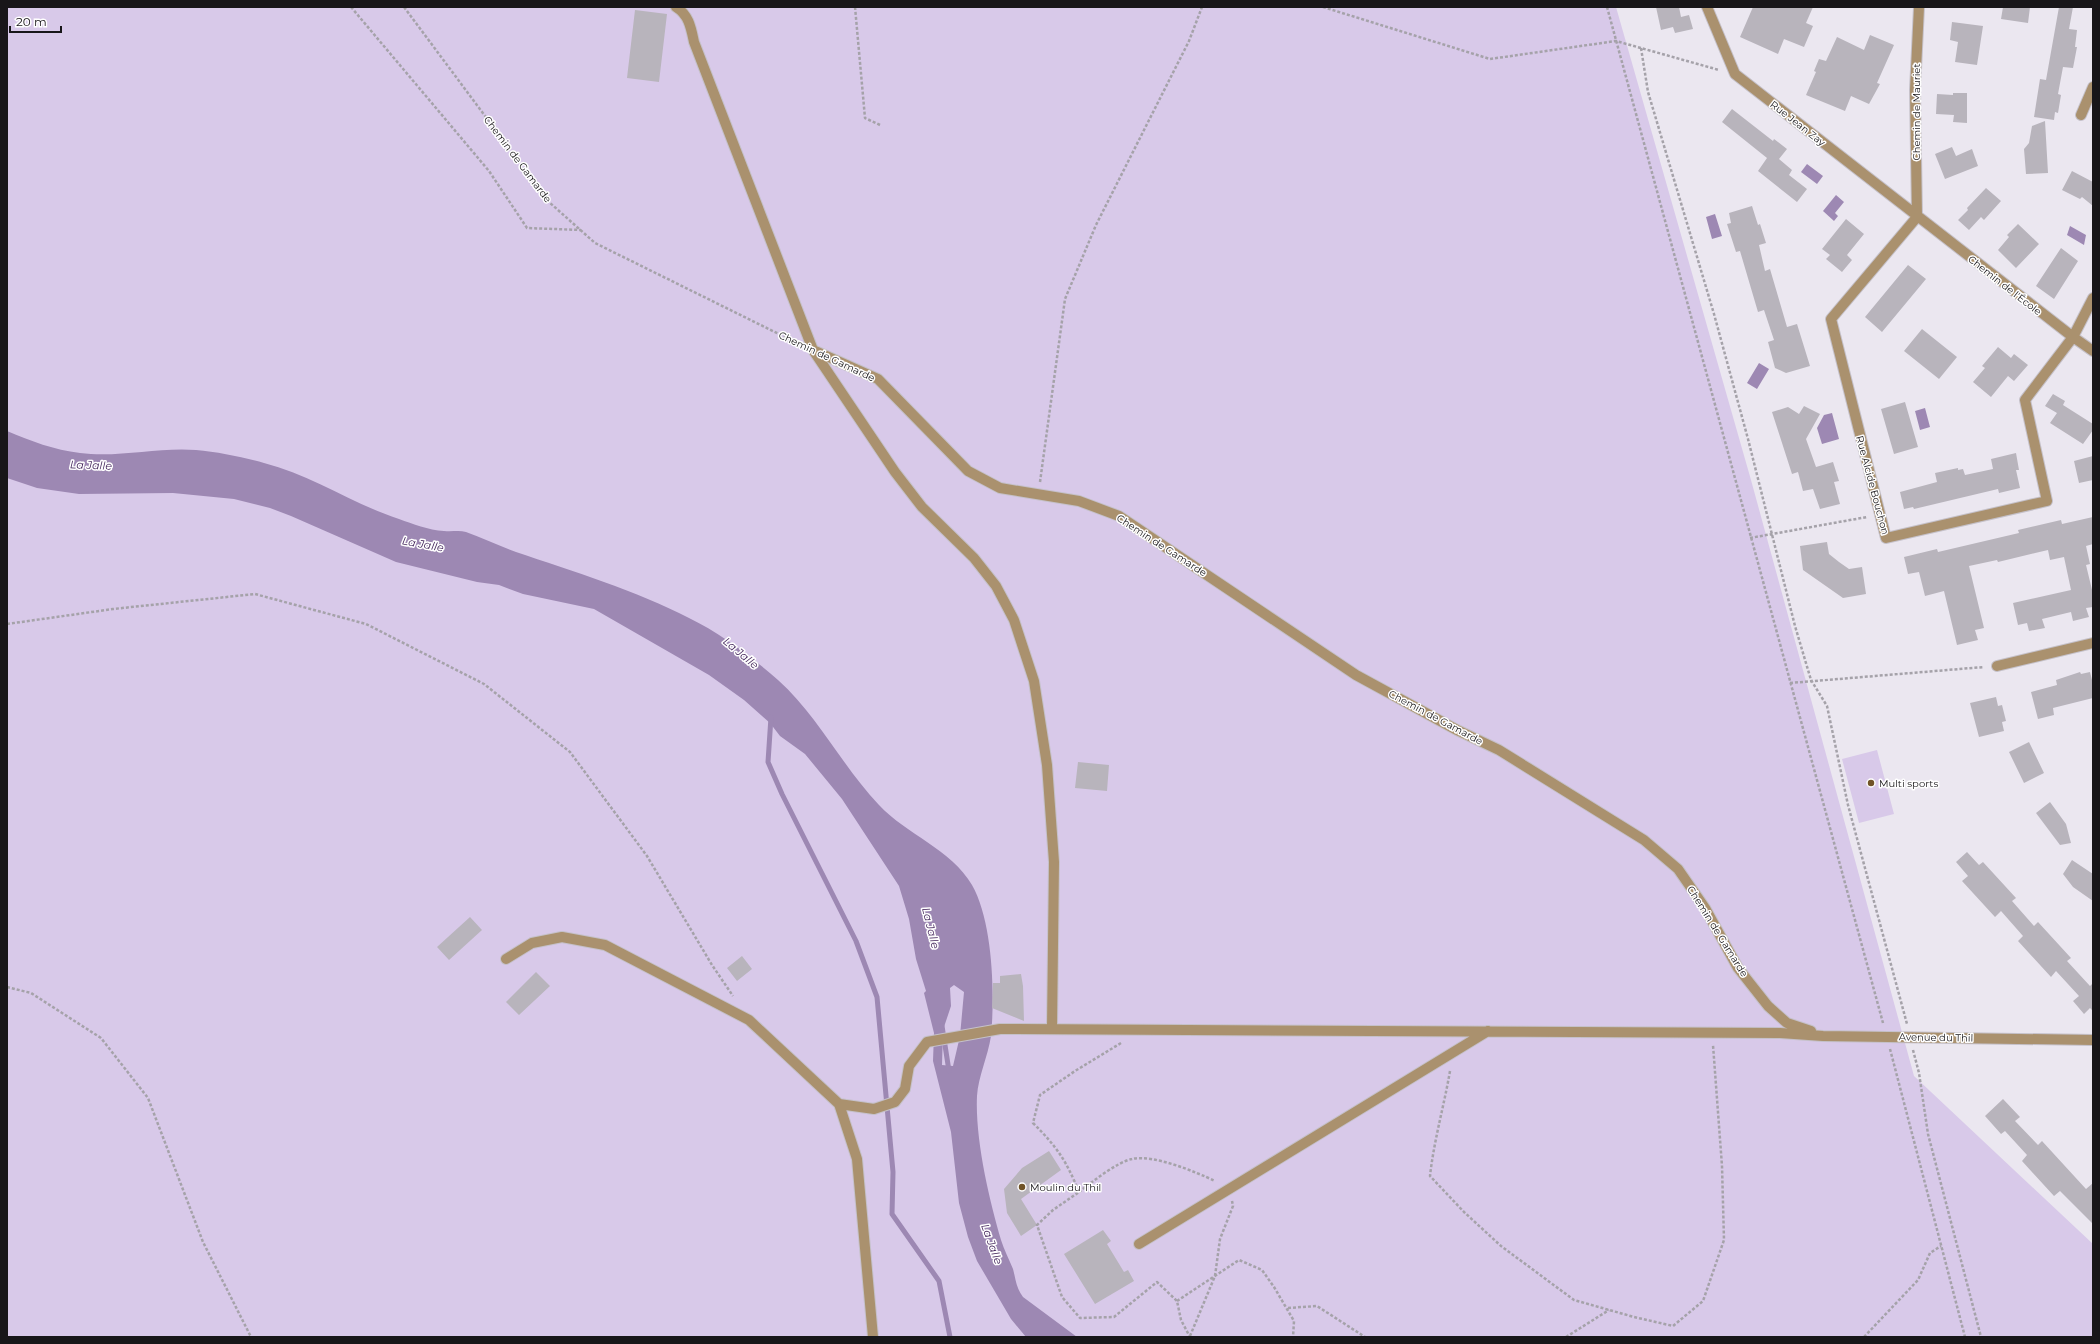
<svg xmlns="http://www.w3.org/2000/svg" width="2100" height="1344" viewBox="0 0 2100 1344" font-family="Montserrat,sans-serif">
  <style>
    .green { fill: #d8c9e9 }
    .water { fill: #9d88b3; fill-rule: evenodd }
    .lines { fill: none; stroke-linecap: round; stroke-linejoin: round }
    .stream { stroke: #9d88b3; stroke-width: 5 }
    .building { fill: #b8b4bc }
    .minor-casing { stroke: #c5c1c9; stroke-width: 12 }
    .path { stroke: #a5a2a9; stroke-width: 2.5; stroke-dasharray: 3 2; stroke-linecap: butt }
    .minor { stroke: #aa916e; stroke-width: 10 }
    .poi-dot { fill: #705327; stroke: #fff; stroke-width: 1.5 }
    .labels { text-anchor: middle; stroke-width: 3; stroke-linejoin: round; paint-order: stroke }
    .street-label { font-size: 10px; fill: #181619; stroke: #fff }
    .poi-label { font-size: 10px; fill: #181619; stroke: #fff; text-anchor: start }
    .water-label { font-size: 11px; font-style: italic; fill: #412359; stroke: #fff }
  </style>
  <rect width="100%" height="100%" fill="#ebe7f0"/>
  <path class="green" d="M7 7H1616L1751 480 1914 1076 2093 1244V1337H7Z
    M1877 750 1894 814 1859 823 1842 759Z"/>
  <path class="water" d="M1807 164 1823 176 1817 184 1801 172Z
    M1836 195 1844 202 1835 213 1838 216 1834 221 1823 211Z
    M1715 214 1722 236 1712 239 1706 217Z
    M2070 226 2086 235 2084 245 2067 235Z
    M1759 363 1769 369 1757 389 1747 383Z
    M1925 408 1930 427 1920 430 1915 411Z
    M1832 413 1839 439 1822 444 1817 428 1824 415Z
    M7 431C31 441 54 450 80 453 118 458 158 447 196 450 218 452 243 457 264 463 311 475 353 504 399 519 413 524 428 530 444 531 452 532 459 530 466 532 483 538 499 546 516 552 572 571 637 591 689 618 720 633 752 657 778 680 818 716 842 766 879 805 907 835 951 849 972 885 993 922 995 994 991 1036 988 1056 978 1077 977 1096 975 1139 989 1199 1001 1240 1004 1250 1009 1259 1013 1269 1016 1280 1016 1288 1023 1297L1077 1337H1026L1011 1319 977 1261 968 1237 959 1203 951 1132 933 1061 934 1033 924 993 926 991 916 959 909 919 899 886 842 799 805 754 780 736 770 723 744 700 709 675 594 609 523 594 499 585 477 582 396 562 291 516 270 508 234 499 173 493 79 494 37 488 7 478ZM954 985 964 992 960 1036 953 1066 942 1065 943 1030 951 1006 950 988Z"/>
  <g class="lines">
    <path class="stream" d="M771 717 768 762 782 794 856 941 877 997 893 1172 892 1214 939 1281 950 1337
      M942 1026 949 1071"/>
  </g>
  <path class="building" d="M1656 7H1679L1681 17 1689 15 1693 29 1675 33 1673 27 1661 30Z
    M1753 7H1813L1806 23 1813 26 1804 47 1784 39 1778 54 1740 37Z
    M2003 7H2030L2028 23 2001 19Z
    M2059 7H2073L2069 29 2077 30 2075 47H2077L2073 68 2063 67 2058 94 2061 95 2058 113 2055 112 2054 120 2034 117 2040 79 2046 80Z
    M635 10 667 14 659 82 627 78Z
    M1952 22 1983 26 1977 65 1955 62 1958 42 1950 40Z
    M1870 35 1894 45 1877 83 1880 84 1869 104 1851 96 1845 111 1806 95 1816 72 1814 71 1819 59 1826 61 1837 37 1864 50Z
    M1953 93H1967V123L1953 122 1954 115 1936 114 1937 94 1953 95Z
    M1732 109 1773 141 1774 139 1787 149 1779 159 1792 170 1789 175 1807 189 1797 202 1758 171 1767 158 1722 122Z
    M2045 121 2048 173 2026 174 2024 149 2029 143 2032 126Z
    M1952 147 1956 156 1972 149 1978 166 1945 179 1935 154Z
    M2072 171 2093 182V206L2082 197 2080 199 2062 190Z
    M1986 188 2001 201 1984 220 1981 217 1969 230 1958 220 1968 210 1967 208Z
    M1752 206 1758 225 1760 224 1766 243 1759 245 1765 271 1770 269 1787 327 1797 324 1810 366 1786 373 1775 368 1768 342 1774 340 1764 310 1758 312 1740 251 1736 252 1727 224 1731 223 1729 213Z
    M1846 219 1864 234 1847 255 1852 260 1842 272 1826 259 1830 255 1822 249Z
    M2018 224 2039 244 2016 268 1998 250 2009 237 2007 235Z
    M2061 248 2078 261 2054 299 2036 286Z
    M1908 265 1926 279 1882 332 1865 317Z
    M1922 329 1957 357 1939 379 1904 351Z
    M1998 347 2011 358 2014 354 2028 365 2014 381 2008 376 1991 397 1973 382 1985 368 1982 366Z
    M2053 394 2065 401 2063 405 2093 424V430L2083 444 2050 423 2057 413 2045 406Z
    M1905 402 1918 447 1894 454 1881 409Z
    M1804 406 1820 414 1806 439 1816 467 1833 462 1839 481 1834 482 1840 504 1820 509 1813 489 1803 491 1798 472 1792 474 1772 412 1788 407 1799 414Z
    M2016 453 2019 470H2016L2020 488 1999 493 1998 489 1914 509 1913 507 1904 509 1900 492 1937 482 1935 473 1958 468V470L1963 469 1965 475 1993 469 1991 459Z
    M2093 456V480L2079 483 2074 461Z
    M2093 517V544L2086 546 2090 564 2086 565 2093 594V607L2086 608 2089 617 2073 621 2071 612 2042 619 2045 628 2029 631 2027 623 2018 625 2013 603 2071 590 2064 557 2050 560 2048 550 1998 562 1997 560 1969 566 1984 628 1975 630 1978 640 1957 645 1944 591 1925 596 1919 572 1908 574 1904 557 1937 549 1938 552 2019 533 2018 530 2061 520 2062 524Z
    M1827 542 1829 554 1839 562 1849 569 1862 567 1866 594 1843 598 1803 570 1800 546Z
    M2080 672 2081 674 2090 672 2093 684V698L2053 708 2054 715 2038 719 2031 692 2057 685 2056 680Z
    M1996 697 1998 706 2002 705 2006 721 2002 722 2004 731 1979 737 1970 703Z
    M2029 742 2044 773 2024 783 2009 752Z
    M1078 762 1109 765 1107 791 1075 788Z
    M2050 802 2066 824 2071 843 2060 845 2036 813Z
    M1967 852 1979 865 1983 862 2016 898 2012 901 2034 926 2038 922 2071 958 2067 961 2090 986 2093 983V1011L2090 1008 2084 1014 2073 1001 2079 996 2056 971 2051 977 2018 941 2023 936 2001 911 1995 917 1962 881 1968 876 1956 862Z
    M2072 860 2093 874V901L2073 887 2063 874Z
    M470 917 482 930 449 960 437 947Z
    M742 956 752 969 737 981 727 968Z
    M536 972 550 986 519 1015 506 1002Z
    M1021 974 1023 986 1024 1021 992 1008 993 983H1000V976Z
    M2003 1099 2020 1117 2015 1121 2038 1145 2042 1141 2086 1189 2093 1183V1224L2060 1191 2054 1196 2022 1161 2027 1155 2005 1131 2001 1134 1985 1116Z
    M1049 1151 1061 1170 1021 1199 1037 1225 1021 1236 1007 1213 1004 1189 1022 1168Z
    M1103 1230 1111 1241 1107 1244 1124 1272 1128 1270 1134 1281 1095 1304 1064 1254Z"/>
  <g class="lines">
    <g class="minor-casing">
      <path id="minor" d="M676 7C689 15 691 28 694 42L813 350 895 472 922 507 974 558 996 586 1014 620 1034 681 1047 765 1054 862 1052 1028
        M1707 7 1735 74 2073 337 2093 351
        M2081 115 2093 87
        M1917 217 1831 319 1886 538 2047 501 2025 400 2073 337 2093 298
        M1917 217 1915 90 1919 7
        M813 350 878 379 968 471 1000 488 1079 501 1119 516 1356 675 1457 730 1499 750 1644 840 1678 869 1705 908 1738 968 1768 1006 1787 1023 1811 1031
        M1997 666 2093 643
        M506 959 532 943 562 937 605 945 749 1020 839 1104 874 1109 895 1102 905 1089 909 1066 927 1042 1000 1029 1780 1033 1823 1036 2093 1040
        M839 1104 857 1159 873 1337
        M1139 1244 1488 1031"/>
    </g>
    <path class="path" d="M351 7 489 171 527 228 581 230
      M404 7 549 202 595 243 795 342
      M855 7 865 118 880 125
      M1323 7 1490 59 1616 41 1719 70
      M1607 7 1883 1023
      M1641 48 1648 92 1714 314 1748 439 1795 626 1811 680 1827 706 1848 805 1907 1024
      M1040 482 1065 299 1096 225 1189 41 1202 7
      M1750 538 1867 517
      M7 624 113 609 255 594 366 624 484 684 570 752 647 856 712 965 733 996
      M1790 683 1984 667
      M7 987 31 993 101 1038 148 1098 203 1242 251 1337
      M1121 1043 1075 1071 1040 1095 1033 1123C1057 1147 1066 1160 1079 1192L1053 1210 1037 1225 1062 1297 1080 1318 1114 1317 1157 1282 1177 1301 1181 1320 1190 1337
      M1890 1049 1965 1337
      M1913 1050 1919 1073 1928 1134 1981 1337
      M1450 1071C1444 1106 1434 1140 1430 1176L1464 1212 1501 1246 1574 1300 1634 1317 1673 1326 1703 1301 1724 1240 1722 1166 1713 1045
      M1079 1192C1092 1182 1117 1162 1132 1159 1153 1154 1196 1172 1215 1181
      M1177 1301 1239 1260 1262 1270 1274 1287 1294 1321 1293 1337
      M1288 1308 1317 1306 1365 1337
      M1190 1336 1215 1276 1220 1239 1233 1206 1232 1201
      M1566 1337 1609 1310
      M1864 1337 1918 1280 1930 1253 1941 1246"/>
    <use href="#minor" class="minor"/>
  </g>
  <g class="poi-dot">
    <circle cx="1871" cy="783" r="4"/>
    <circle cx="1022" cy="1187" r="4"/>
  </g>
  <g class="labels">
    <g class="street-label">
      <text transform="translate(1916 112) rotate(-90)" y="4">Chemin de Mauriet</text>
      <text transform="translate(1798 123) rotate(38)" y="4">Rue Jean Zay</text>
      <text transform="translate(518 159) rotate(53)" y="4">Chemin de Gamarde</text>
      <text transform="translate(2005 285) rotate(38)" y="4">Chemin de l'École</text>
      <text transform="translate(827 356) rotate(25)" y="4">Chemin de Gamarde</text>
      <text transform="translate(1873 485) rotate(75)" y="4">Rue Alcide Bouchon</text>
      <text transform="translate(1162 545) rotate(33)" y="4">Chemin de Gamarde</text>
      <text transform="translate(1436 717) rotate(28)" y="4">Chemin de Gamarde</text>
      <text transform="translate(1718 931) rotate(58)" y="4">Chemin de Gamarde</text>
      <text transform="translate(1936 1037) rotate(1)" y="4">Avenue du Thil</text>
    </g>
    <g class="poi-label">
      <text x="1879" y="787">Multi sports</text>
      <text x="1030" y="1191">Moulin du Thil</text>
    </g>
    <g class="water-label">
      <text transform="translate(91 465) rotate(2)" y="4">La Jalle</text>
      <text transform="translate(423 544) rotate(10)" y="4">La Jalle</text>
      <text transform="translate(741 653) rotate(40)" y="4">La Jalle</text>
      <text transform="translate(931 928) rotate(76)" y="4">La Jalle</text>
      <text transform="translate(992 1244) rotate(70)" y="4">La Jalle</text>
    </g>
  </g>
  <rect width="2100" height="1344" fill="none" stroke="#181619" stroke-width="16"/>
  <path d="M10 26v6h51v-6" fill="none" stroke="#181619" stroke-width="2"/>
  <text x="16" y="26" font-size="12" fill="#181619" stroke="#ffffff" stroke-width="3" paint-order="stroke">20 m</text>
</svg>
